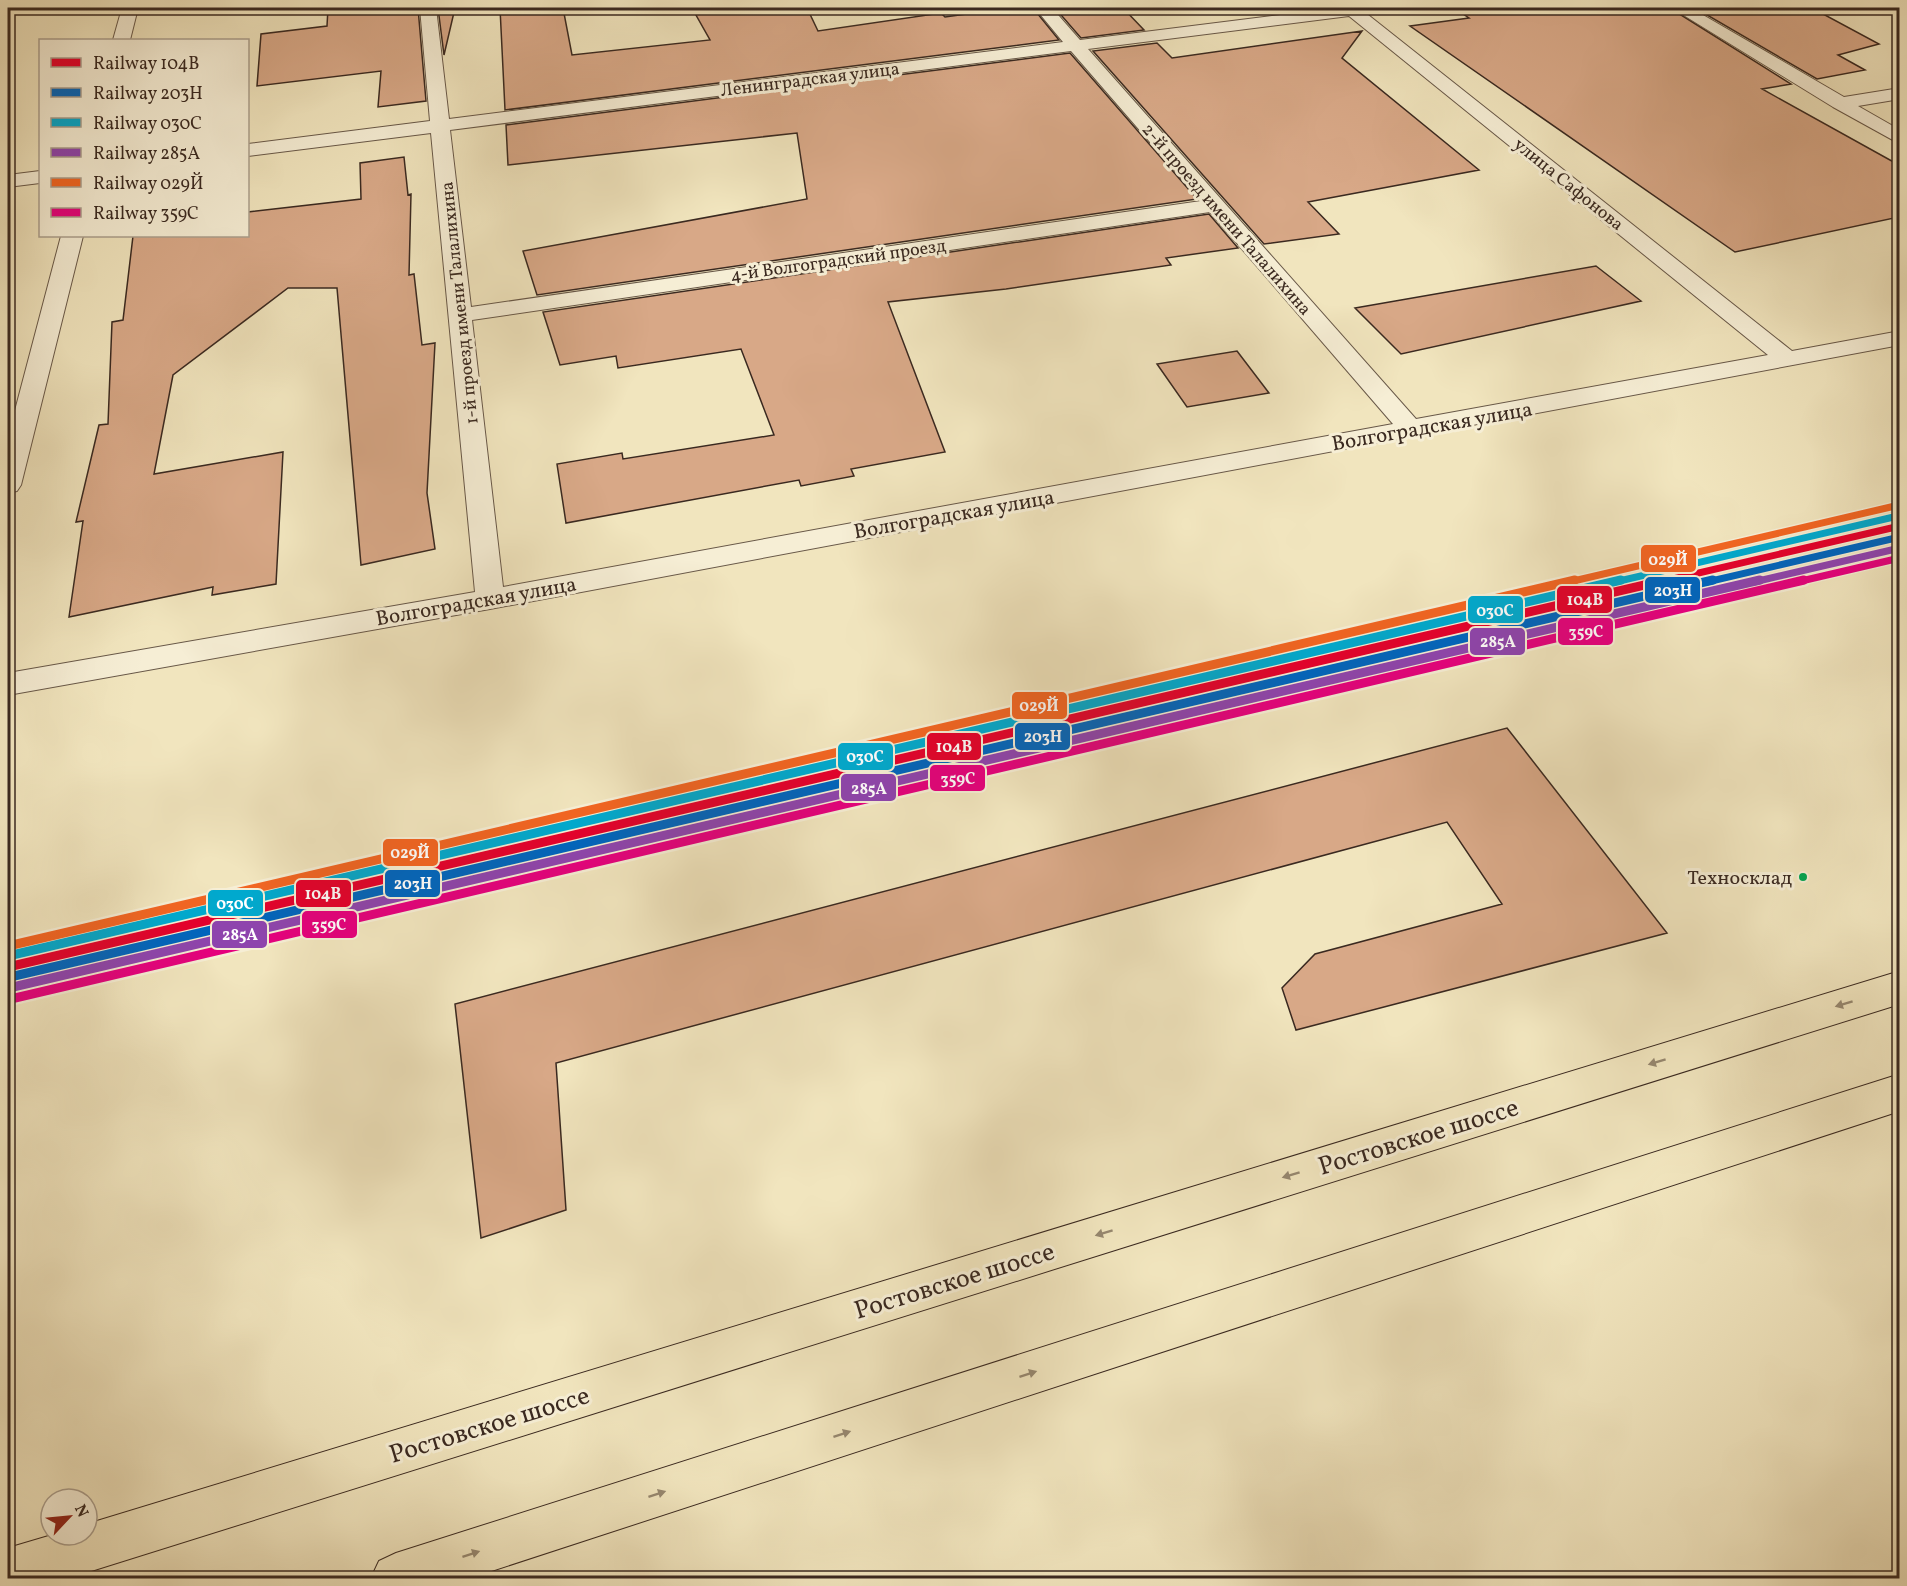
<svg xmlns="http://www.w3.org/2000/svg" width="1907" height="1586" viewBox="0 0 1907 1586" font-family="Vollkorn,serif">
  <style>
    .building { fill: #d8a887; stroke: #3a2920; stroke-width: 1.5 }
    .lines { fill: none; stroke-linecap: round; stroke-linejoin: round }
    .minor-casing { stroke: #685848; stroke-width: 2 }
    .primary-casing { stroke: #3a2920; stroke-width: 2 }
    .minor { fill: #f6eed5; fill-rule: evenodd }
    .primary { fill: #f1e5be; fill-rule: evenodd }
    .rail-1-far1-casing { stroke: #f6eed5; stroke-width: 10 }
    .rail-1-casing { stroke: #f6eed5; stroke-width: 14 }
    .rail-2-far1-casing { stroke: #f6eed5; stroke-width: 10 }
    .rail-2-casing { stroke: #f6eed5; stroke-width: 14 }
    .rail-3-far1-casing { stroke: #f6eed5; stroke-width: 10 }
    .rail-3-casing { stroke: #f6eed5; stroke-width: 14 }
    .rail-4-far1-casing { stroke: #f6eed5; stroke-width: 10 }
    .rail-4-casing { stroke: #f6eed5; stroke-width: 14 }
    .rail-5-far1-casing { stroke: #f6eed5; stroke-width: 10 }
    .rail-5-casing { stroke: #f6eed5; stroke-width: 14 }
    .rail-6-far1-casing { stroke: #f6eed5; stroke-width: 10 }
    .rail-6-casing { stroke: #f6eed5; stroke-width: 14 }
    .rail-1-far1 { stroke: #e4002b; stroke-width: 7 }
    .rail-1 { stroke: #e4002b; stroke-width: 9 }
    .rail-2-far1 { stroke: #0065bd; stroke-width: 7 }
    .rail-2 { stroke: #0065bd; stroke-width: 9 }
    .rail-3-far1 { stroke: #00a9ce; stroke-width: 7 }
    .rail-3 { stroke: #00a9ce; stroke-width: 9 }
    .rail-4-far1 { stroke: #8e44ad; stroke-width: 7 }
    .rail-4 { stroke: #8e44ad; stroke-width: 9 }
    .rail-5-far1 { stroke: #f26522; stroke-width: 7 }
    .rail-5 { stroke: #f26522; stroke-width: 9 }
    .rail-6-far1 { stroke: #e5007d; stroke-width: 7 }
    .rail-6 { stroke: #e5007d; stroke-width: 9 }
    .oneway { fill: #96876f }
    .bus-dot { fill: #00a651; stroke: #f6eed5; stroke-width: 2 }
    .labels { text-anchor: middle; stroke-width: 6; stroke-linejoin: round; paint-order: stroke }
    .far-street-label { font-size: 18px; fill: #3a2920; stroke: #f6eed5 }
    .bus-label { font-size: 20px; fill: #3a2920; stroke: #f6eed5; text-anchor: end }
    .street-label { font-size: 21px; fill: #3a2920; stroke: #f6eed5 }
    .near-street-label { font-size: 26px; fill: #3a2920; stroke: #f6eed5 }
    .line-badge { stroke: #f6eed5; stroke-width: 2 }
    .badge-label { font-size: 16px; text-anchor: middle; font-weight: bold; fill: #fff }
  </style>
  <rect width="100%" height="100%" fill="#f1e5be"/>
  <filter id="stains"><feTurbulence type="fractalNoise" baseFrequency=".00333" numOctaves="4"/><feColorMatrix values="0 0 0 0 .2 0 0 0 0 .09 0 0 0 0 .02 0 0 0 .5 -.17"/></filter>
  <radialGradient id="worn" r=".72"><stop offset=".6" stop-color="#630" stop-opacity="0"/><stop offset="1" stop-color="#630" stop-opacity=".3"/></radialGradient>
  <path class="building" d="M328 8H418L426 101 378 107 381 71 257 86 261 34 327 26Z
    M438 8H455L444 55Z
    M500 8H563L572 55 710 40 692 8H807L818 31 941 13 945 17 1011 8H1033L1059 40 505 110Z
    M1055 8H1123L1144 30 1081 38Z
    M1454 8H1670L1791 84 1762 89 1899 165V217L1735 252 1410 26 1469 18Z
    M1695 8H1812L1879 44 1838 55 1865 70 1817 79Z
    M1362 31 1342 58 1479 170 1308 202 1339 234 1264 244 1093 51 1157 43 1172 58Z
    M1070 53 1197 199 537 295 523 251 807 199 797 133 508 165 506 125Z
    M404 157 408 195 411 194 409 275 414 274 422 345 435 343 427 493 435 549 361 565 337 288H288L173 375 154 474 283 452 276 584 212 595 213 587 69 617 83 521 76 522 99 425 108 424 112 322 123 320 133 236H248V212L361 199 360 163Z
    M1209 214 1238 248 1166 258 1171 265 1006 289 888 302 945 452 851 469 854 476 801 486 799 480 566 523 557 464 622 453 623 459 774 435 741 349 618 368 616 356 560 365 543 312Z
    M1596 266 1641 301 1401 354 1355 308Z
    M1237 351 1269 393 1187 407 1157 364Z
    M1507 728 1667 933 1296 1030 1282 988 1315 954 1502 904 1447 822 556 1063 566 1210 481 1238 455 1004Z"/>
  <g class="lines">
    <g class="minor-casing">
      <path id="minor" d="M122 8H138L130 40H113Z
        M420 8H436L449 119 1063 42 1035 8H1052L1080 40 1337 8H1381L1379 12 1367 14 1792 351 1900 331V345L490 609 8 695V673L475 592 431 133 248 156V144L430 121ZM1349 16 1768 355 1416 419 1088 49ZM1071 51 1201 201 471 307 450 130ZM1210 212 1393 424 503 587 472 320Z
        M1672 8H1691L1844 97 1900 88V99L1858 106 1900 130V144L1833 107Z
        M40 171V183L8 187V175Z
        M61 236H83L21 485 17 491 8 493V437Z"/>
    </g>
    <g class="primary-casing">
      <path id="primary" d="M1900 971V1004L69 1578H8V1548L52 1535H87V1524Z
        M1900 1074V1111L470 1578H371L379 1561 396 1553Z"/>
    </g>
    <use href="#minor" class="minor"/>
    <use href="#primary" class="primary"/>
    <g class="rail-1-far1-casing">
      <path id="rail-1-far1" d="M1660 582 1900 526"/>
    </g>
    <g class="rail-1-casing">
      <path id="rail-1" d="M8 967 1666 580"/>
    </g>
    <g class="rail-2-far1-casing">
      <path id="rail-2-far1" d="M1707 582 1900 537"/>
    </g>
    <g class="rail-2-casing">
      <path id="rail-2" d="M10 977 1713 580"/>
    </g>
    <g class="rail-3-far1-casing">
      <path id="rail-3-far1" d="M1615 582 1898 516"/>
    </g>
    <g class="rail-3-casing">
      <path id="rail-3" d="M8 956 1621 580"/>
    </g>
    <g class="rail-4-far1-casing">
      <path id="rail-4-far1" d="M1754 582 1900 548"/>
    </g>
    <g class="rail-4-casing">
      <path id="rail-4" d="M13 987 1760 580"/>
    </g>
    <g class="rail-5-far1-casing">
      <path id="rail-5-far1" d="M1569 582 1895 506"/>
    </g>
    <g class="rail-5-casing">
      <path id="rail-5" d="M8 946 1575 580"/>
    </g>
    <g class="rail-6-far1-casing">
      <path id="rail-6-far1" d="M1797 582 1900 558"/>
    </g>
    <g class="rail-6-casing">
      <path id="rail-6" d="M15 998 1804 580"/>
    </g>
    <use href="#rail-1-far1" class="rail-1-far1"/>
    <use href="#rail-1" class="rail-1"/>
    <use href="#rail-2-far1" class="rail-2-far1"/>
    <use href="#rail-2" class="rail-2"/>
    <use href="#rail-3-far1" class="rail-3-far1"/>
    <use href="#rail-3" class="rail-3"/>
    <use href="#rail-4-far1" class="rail-4-far1"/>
    <use href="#rail-4" class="rail-4"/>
    <use href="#rail-5-far1" class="rail-5-far1"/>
    <use href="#rail-5" class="rail-5"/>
    <use href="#rail-6-far1" class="rail-6-far1"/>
    <use href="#rail-6" class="rail-6"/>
  </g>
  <defs><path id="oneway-solid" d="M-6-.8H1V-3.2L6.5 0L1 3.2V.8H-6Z" transform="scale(1.5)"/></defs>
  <g class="oneway">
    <use href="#oneway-solid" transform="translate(1844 1004) rotate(163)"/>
    <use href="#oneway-solid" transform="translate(1657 1062) rotate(163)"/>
    <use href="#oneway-solid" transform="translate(1291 1175) rotate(163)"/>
    <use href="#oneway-solid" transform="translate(1104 1233) rotate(163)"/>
    <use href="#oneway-solid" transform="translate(1028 1374) rotate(-18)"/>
    <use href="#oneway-solid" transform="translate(842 1434) rotate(-18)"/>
    <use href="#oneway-solid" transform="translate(657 1494) rotate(-18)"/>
    <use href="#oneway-solid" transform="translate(471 1554) rotate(-18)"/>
  </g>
  <circle class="bus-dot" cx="1803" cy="877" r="5"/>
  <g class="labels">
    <g class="far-street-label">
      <text transform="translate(810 79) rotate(-7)" y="6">Ленинградская улица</text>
      <text transform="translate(1569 184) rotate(39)" y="6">улица Сафонова</text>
      <text transform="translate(1227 219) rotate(49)" y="6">2-й проезд имени Талалихина</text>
      <text transform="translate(838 260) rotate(-8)" y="6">4-й Волгоградский проезд</text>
      <text transform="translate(459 303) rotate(-96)" y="6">1-й проезд имени Талалихина</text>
    </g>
    <g class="bus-label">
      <text x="1792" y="884">Техносклад</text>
    </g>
    <g class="street-label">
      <text transform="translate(1432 426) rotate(-10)" y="7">Волгоградская улица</text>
      <text transform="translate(954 514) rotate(-10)" y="7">Волгоградская улица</text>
      <text transform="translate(476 601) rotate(-10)" y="7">Волгоградская улица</text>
    </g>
    <g class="near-street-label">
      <text transform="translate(1418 1136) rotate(-17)" y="9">Ростовское шоссе</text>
      <text transform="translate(954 1280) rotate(-17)" y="9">Ростовское шоссе</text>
      <text transform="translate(489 1424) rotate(-17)" y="9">Ростовское шоссе</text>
    </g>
  </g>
  <g class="line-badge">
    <rect x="1640" y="544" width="57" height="29" rx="6" fill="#f26522"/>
    <rect x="1644" y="576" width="57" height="28" rx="6" fill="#0065bd"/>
    <rect x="1556" y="585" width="57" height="29" rx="6" fill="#e4002b"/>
    <rect x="1467" y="595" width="57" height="29" rx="6" fill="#00a9ce"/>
    <rect x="1557" y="617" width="57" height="29" rx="6" fill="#e5007d"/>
    <rect x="1469" y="627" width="57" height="29" rx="6" fill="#8e44ad"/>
    <rect x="1011" y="691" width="57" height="29" rx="6" fill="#f26522"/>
    <rect x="1014" y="722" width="57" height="29" rx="6" fill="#0065bd"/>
    <rect x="926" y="732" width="56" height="29" rx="6" fill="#e4002b"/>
    <rect x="837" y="742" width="57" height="29" rx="6" fill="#00a9ce"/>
    <rect x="929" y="764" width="57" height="28" rx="6" fill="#e5007d"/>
    <rect x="840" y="773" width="57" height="29" rx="6" fill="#8e44ad"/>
    <rect x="382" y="838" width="57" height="29" rx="6" fill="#f26522"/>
    <rect x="384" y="869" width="57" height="29" rx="6" fill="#0065bd"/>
    <rect x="295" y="879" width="57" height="29" rx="6" fill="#e4002b"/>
    <rect x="207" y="889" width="57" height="28" rx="6" fill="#00a9ce"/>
    <rect x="301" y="910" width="57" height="29" rx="6" fill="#e5007d"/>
    <rect x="211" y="920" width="57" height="29" rx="6" fill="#8e44ad"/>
  </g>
  <g class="badge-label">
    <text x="1668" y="565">029Й</text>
    <text x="1673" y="596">203Н</text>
    <text x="1585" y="605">104В</text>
    <text x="1495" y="616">030C</text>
    <text x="1586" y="637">359С</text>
    <text x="1498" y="647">285А</text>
    <text x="1039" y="711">029Й</text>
    <text x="1043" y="742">203Н</text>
    <text x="954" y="752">104В</text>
    <text x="865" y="762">030C</text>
    <text x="958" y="784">359С</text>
    <text x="869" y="794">285А</text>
    <text x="410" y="858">029Й</text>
    <text x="413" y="889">203Н</text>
    <text x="323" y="899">104В</text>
    <text x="235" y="909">030C</text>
    <text x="329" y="930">359С</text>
    <text x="240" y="940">285А</text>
  </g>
  <rect width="1907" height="1586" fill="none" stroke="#f1e5be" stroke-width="30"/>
  <rect x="9" y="9" width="1889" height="1568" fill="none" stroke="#3a2920" stroke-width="3"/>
  <rect x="15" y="15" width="1877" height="1556" fill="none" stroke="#3a2920" stroke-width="1.5"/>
  <rect x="39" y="39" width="210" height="198" fill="#f6eed5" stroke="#ab9f8d" stroke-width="1.5"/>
  <rect x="51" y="58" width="30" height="9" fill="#e4002b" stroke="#ab9f8d" stroke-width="1.5"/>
  <text x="93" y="69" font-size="18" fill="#3a2920">Railway 104В</text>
  <rect x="51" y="88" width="30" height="9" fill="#0065bd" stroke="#ab9f8d" stroke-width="1.5"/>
  <text x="93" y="99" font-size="18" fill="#3a2920">Railway 203Н</text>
  <rect x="51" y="118" width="30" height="9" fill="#00a9ce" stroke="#ab9f8d" stroke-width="1.5"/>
  <text x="93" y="129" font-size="18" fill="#3a2920">Railway 030C</text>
  <rect x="51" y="148" width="30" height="9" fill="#8e44ad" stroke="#ab9f8d" stroke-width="1.5"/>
  <text x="93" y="159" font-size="18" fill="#3a2920">Railway 285А</text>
  <rect x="51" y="178" width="30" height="9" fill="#f26522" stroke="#ab9f8d" stroke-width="1.5"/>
  <text x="93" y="189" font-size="18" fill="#3a2920">Railway 029Й</text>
  <rect x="51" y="208" width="30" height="9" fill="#e5007d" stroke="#ab9f8d" stroke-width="1.5"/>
  <text x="93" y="219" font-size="18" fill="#3a2920">Railway 359С</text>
  <g transform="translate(69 1517) rotate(64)"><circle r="28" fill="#f6eed5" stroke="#ab9f8d" stroke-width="1.5"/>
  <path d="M0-4.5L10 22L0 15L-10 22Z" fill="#8f2418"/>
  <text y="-9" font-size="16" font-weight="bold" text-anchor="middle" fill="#3a2920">N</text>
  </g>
  <rect width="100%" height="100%" filter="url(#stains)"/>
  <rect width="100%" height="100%" fill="url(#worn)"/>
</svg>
